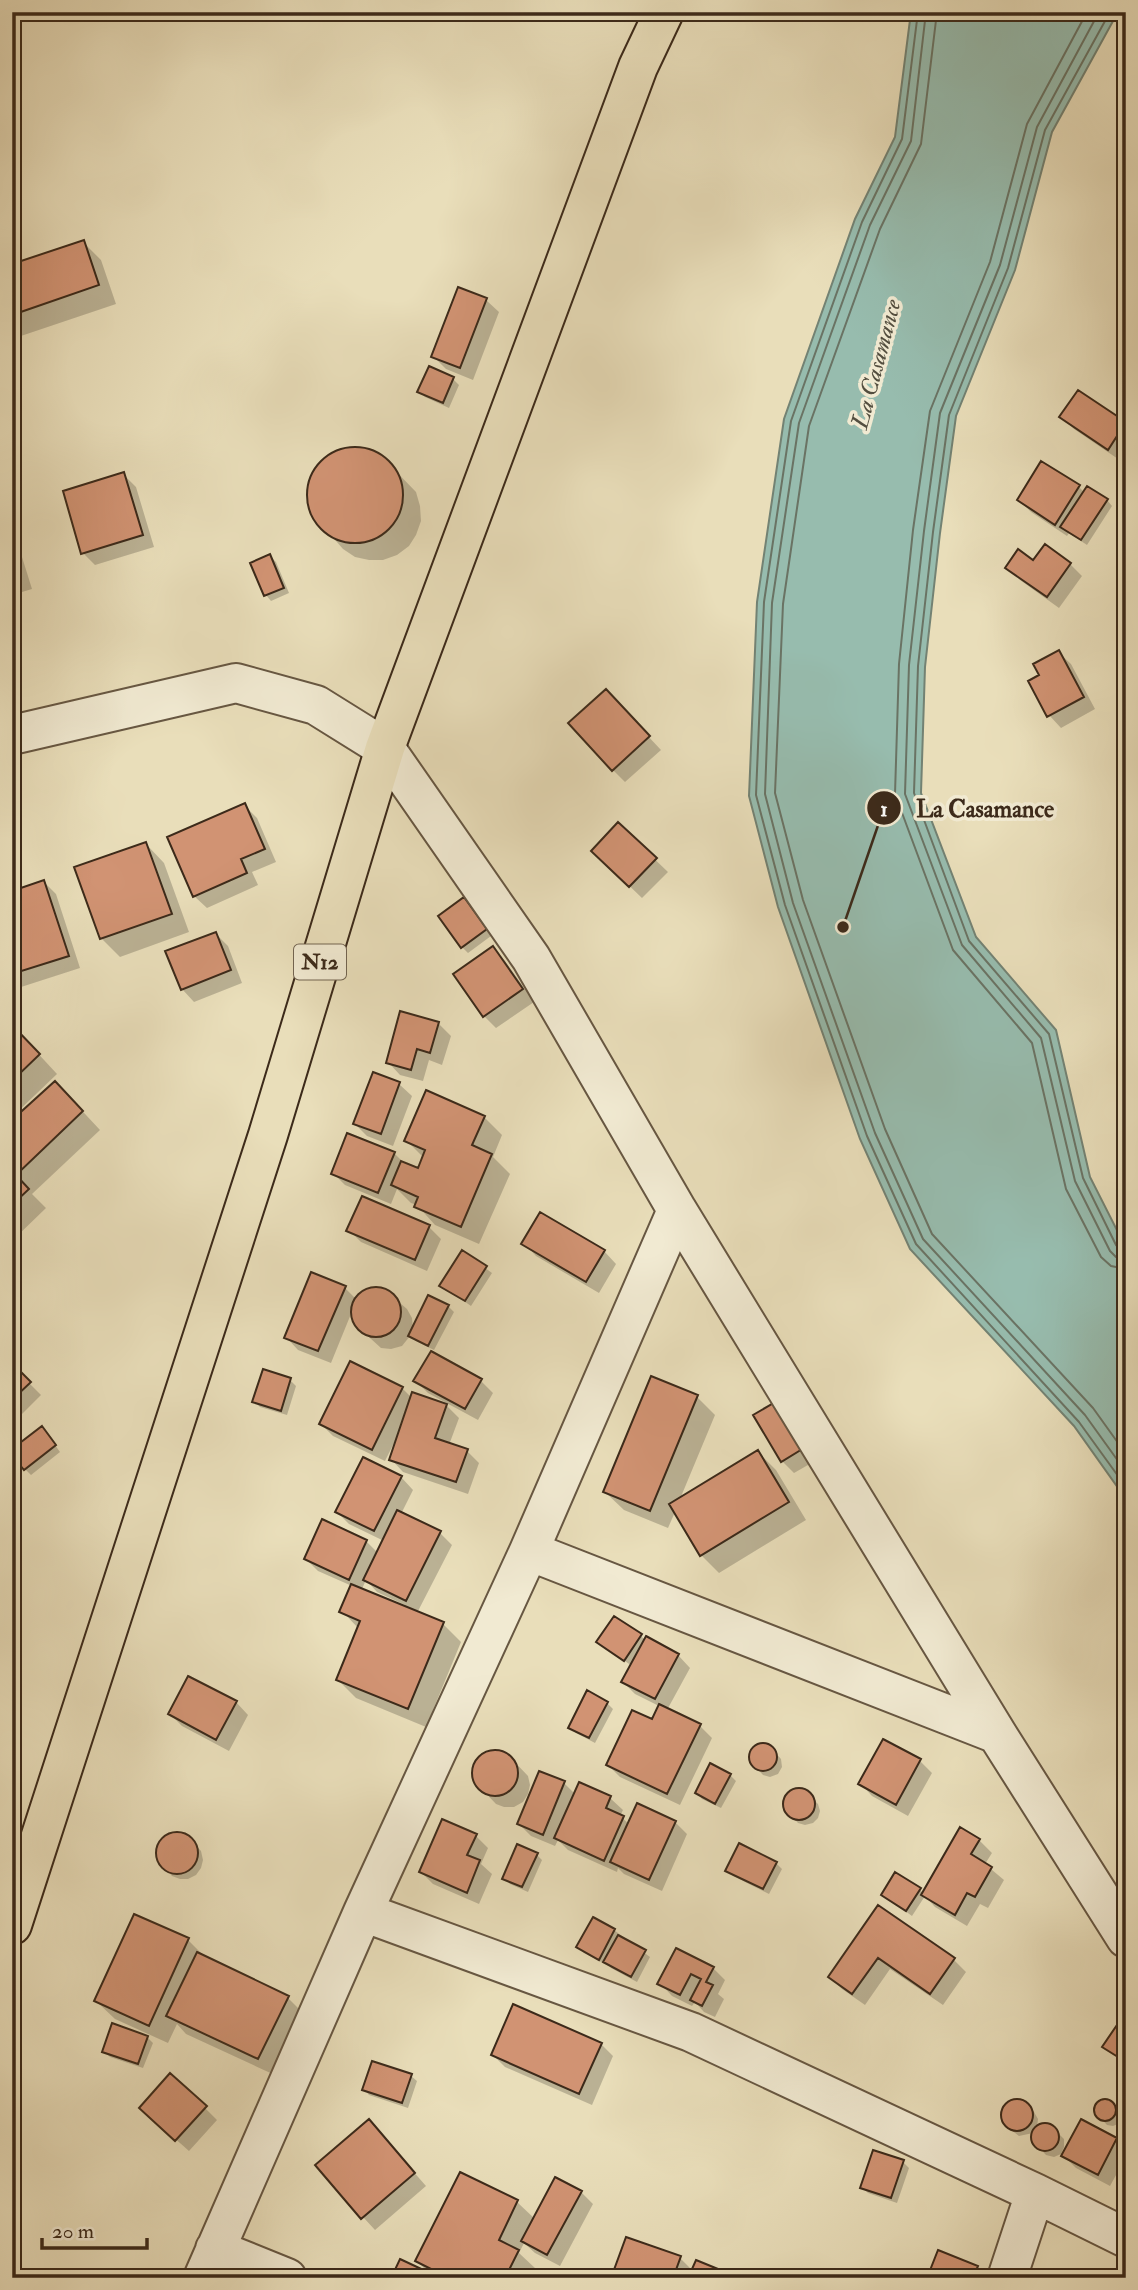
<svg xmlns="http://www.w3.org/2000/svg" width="1138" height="2290" viewBox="0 0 1138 2290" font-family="'IM FELL Double Pica',serif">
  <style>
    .water { fill: #97bcae; stroke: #738273; stroke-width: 2 }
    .shadow { fill: #0003; fill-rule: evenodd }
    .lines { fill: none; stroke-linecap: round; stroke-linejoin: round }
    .shore { stroke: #6a7364; stroke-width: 2 }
    .building { fill: #d19373; stroke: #3c2a1a; stroke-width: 2 }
    .minor-casing { stroke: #675742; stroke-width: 42 }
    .primary-casing { stroke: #3c2a1a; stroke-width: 42 }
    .minor { stroke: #f1ead2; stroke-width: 38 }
    .primary { stroke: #e9deba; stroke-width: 38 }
    .labels { text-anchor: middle; stroke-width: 7; stroke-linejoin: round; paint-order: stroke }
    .shield { fill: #f1ead2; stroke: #726451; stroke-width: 2 }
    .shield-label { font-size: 21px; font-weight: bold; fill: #3c2a1a }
    .water-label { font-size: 24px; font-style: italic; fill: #534e3f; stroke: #f1ead2 }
    .leader { fill: none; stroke: #3c2a1a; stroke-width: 2.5 }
    .callout-dot { fill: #3c2a1a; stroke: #f1ead2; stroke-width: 2.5 }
    .mark-label { font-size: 21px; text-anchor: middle; font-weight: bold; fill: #fff }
    .callout-label { font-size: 24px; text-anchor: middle; font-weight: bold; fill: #3c2a1a; stroke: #f1ead2; stroke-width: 7; stroke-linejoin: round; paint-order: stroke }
  </style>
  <rect width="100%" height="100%" fill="#e9deba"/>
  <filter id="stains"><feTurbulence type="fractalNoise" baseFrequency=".00286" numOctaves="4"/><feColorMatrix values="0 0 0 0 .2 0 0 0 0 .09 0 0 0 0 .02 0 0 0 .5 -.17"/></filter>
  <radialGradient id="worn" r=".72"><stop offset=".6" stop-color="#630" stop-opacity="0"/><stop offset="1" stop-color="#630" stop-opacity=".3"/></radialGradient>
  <path class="water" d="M911 12H1118L1052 132 1015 270 956 416 940 533 925 667 921 793 976 937 1056 1030 1090 1177 1126 1248V1499L1074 1426 910 1249 860 1139 778 907 749 796 757 602 784 419 855 219 895 137Z"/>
  <path class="shadow" d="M83 242 101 260 116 304 12 339V266Z
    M459 290 486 300 499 312 473 380 446 369 433 356Z
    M429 368 453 379 459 385 449 408 425 397 419 391Z
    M1079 393 1126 424V454L1121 461 1074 429 1062 417Z
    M347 450H361L375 454 387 462 416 492 420 506 421 521 416 535 409 546 397 555 383 560H369L355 557 343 549 315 517 310 504V490L314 476 322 464 333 455Z
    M123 474 136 487 154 547 95 565 83 553Z
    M1079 487 1085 493 1107 500 1112 506 1087 545 1069 533 1067 536 1031 512 1019 500Z
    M12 547 22 557 32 589 12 595Z
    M270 556 276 562 289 593 271 601 266 595Z
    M1033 562 1070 564 1082 576 1059 608 1020 580 1007 567Z
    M12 609 20 633 12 636Z
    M1058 652 1071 664 1095 709 1061 728 1049 715 1042 675Z
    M618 704 661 750 625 782 613 770Z
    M244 805 257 818 276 862 252 872 258 885 207 908 194 896Z
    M618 824 668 872 642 898 593 851Z
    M146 844 164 863 189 932 120 957 102 939 77 868Z
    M44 882 56 894 80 968 18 988 12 983V892Z
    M464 900 491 936 468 953 462 947Z
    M216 934 228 946 242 983 194 1002 182 989Z
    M493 948 505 961 534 1002 496 1028 484 1016Z
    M438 1023 451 1036 442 1065 429 1060 423 1081 400 1075 388 1062Z
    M12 1031 32 1047 57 1074 12 1117Z
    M399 1084 412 1096 393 1146 367 1136 355 1124Z
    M73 1101 100 1130 32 1194 46 1208 12 1241V1123Z
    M484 1117 502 1135 493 1157 510 1174 479 1244 435 1225 417 1205 411 1203 397 1189 391 1204 345 1185 333 1173 394 1153 406 1165 418 1170 424 1158 406 1140Z
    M429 1227 441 1239 427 1271 361 1242 349 1230Z
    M524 1243 604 1251 616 1264 599 1293 536 1256Z
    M463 1252 492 1273 471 1306 441 1285Z
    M345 1288 356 1299 364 1292 374 1289 385 1290 407 1309 412 1318 413 1329 448 1306 454 1312 434 1350 416 1341 410 1336 402 1346 391 1349 381 1348 359 1328 354 1319 353 1309 331 1363 298 1350 286 1337Z
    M12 1366 41 1395 14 1422 12 1421Z
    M264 1371 290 1380 296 1386 287 1415 260 1407 254 1401Z
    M416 1381H481L493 1393 478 1420 428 1393Z
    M402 1388 412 1398 446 1405 459 1418 449 1445 467 1451 479 1463 468 1494 403 1472 391 1459 397 1442 395 1441 385 1461 333 1436 321 1424Z
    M697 1397 715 1415 680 1499 758 1452 776 1470 806 1520 719 1573 701 1555 675 1512 668 1528 624 1510 605 1492Z
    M776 1403 815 1461 794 1473 782 1461Z
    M47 1434 60 1452 31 1475 25 1469Z
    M401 1477 413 1490 401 1514 440 1533 452 1545 417 1613 443 1624 461 1642 426 1727 356 1698 338 1680 359 1629 342 1611 352 1586 318 1571 306 1559 366 1541 378 1553 384 1541 349 1524 337 1512ZM366 1580 377 1592 405 1605 404 1608 361 1591Z
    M641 1636 645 1640 678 1655 690 1668 667 1710 700 1726 712 1738 680 1805 620 1777 608 1765 653 1721 659 1706 635 1694 623 1682 632 1666 598 1642Z
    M236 1702 248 1715 229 1751 182 1726 170 1714Z
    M607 1703 613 1709 595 1743 576 1733 570 1727Z
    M761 1745 770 1747 781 1759 782 1767 778 1774 770 1777 763 1775 751 1762 750 1754 754 1747Z
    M489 1752H499L508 1755 528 1776 530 1785 528 1794 523 1802 514 1807H504L496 1804 476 1783 473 1774 475 1765 481 1757Z
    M920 1761 932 1773 908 1816 872 1796 860 1783Z
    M730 1775 736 1781 721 1808 702 1799 697 1793Z
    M564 1783 575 1794 580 1784 610 1798 623 1810 620 1816 629 1824 675 1822 687 1834 662 1891 624 1874 618 1868 617 1872 568 1850 558 1840 555 1846 531 1836 519 1824Z
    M799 1790 806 1792 818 1804 820 1811 818 1818 813 1823 805 1825 798 1823 787 1811 785 1804 787 1797Z
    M960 1830 979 1840 992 1853 985 1864 1004 1880 988 1908 980 1904 967 1926 935 1907 925 1896 912 1916 883 1895 920 1890 924 1894Z
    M172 1835H181L189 1838 201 1851 203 1860 201 1868 196 1875 188 1879H180L172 1876 160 1862 159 1846 165 1838Z
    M476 1836 488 1848 481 1864 492 1874 479 1904 433 1884 421 1872Z
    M537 1855 542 1860 528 1892 510 1884 504 1878Z
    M776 1863 782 1869 769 1894 733 1876 728 1871Z
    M879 1907 954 1960 966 1972 943 2005 890 1969 865 2005 842 1989 830 1977Z
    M614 1930 650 1957 637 1982 611 1968 606 1962 605 1964 584 1953 578 1947Z
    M188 1940 207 1959 288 1998 306 2016 277 2076 186 2034 177 2024 168 2043 115 2019 96 2001Z
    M677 1950 713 1968 725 1980 718 1994 724 1999 715 2017 704 2012 695 2002 692 2006 672 1996 660 1983Z
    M147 2037 153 2043 143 2068 110 2057 104 2051Z
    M601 2044 613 2056 592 2105 505 2067 493 2055Z
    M411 2076 417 2081 408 2108 369 2095 364 2089Z
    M1013 2101 1021 2102 1034 2112 1038 2119 1037 2128 1045 2125 1052 2127 1064 2139V2147L1061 2154 1054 2157 1046 2155 1034 2142 1033 2133 1019 2136 1006 2126 1003 2119V2111Z
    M1104 2101 1110 2102 1121 2113 1118 2124 1113 2126 1107 2125 1097 2114 1099 2103Z
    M205 2108 217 2120 189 2151 154 2120Z
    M369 2121 426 2186 375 2230 363 2217Z
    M1116 2139 1126 2149V2157L1110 2186 1076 2168 1064 2156Z
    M874 2152 903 2162 909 2168 897 2203 868 2193 862 2187Z
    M461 2174 517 2202 535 2219 581 2192 593 2204 560 2266 535 2253 524 2243 519 2253 536 2269 532 2278H396L394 2276 400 2262 432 2276 417 2261Z
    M680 2258 693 2271 736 2278H613Z
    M977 2268 986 2278H929Z"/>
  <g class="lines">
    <path class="shore" d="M918 12 902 139 862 222 791 421 764 602 756 795 785 905 867 1136 916 1244 1079 1422 1126 1487
      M926 12 911 141 870 225 799 423 772 603 765 794 793 903 875 1133 923 1239 1085 1415 1126 1472
      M937 12 921 144 880 229 809 426 783 604 775 793 803 900 885 1129 932 1234 1093 1408 1126 1454
      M1087 12 1027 124 990 262 930 411 913 530 899 664 895 794 953 950 1032 1043 1066 1189 1101 1257 1111 1266 1126 1269
      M1099 12 1037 127 1000 265 940 413 924 531 909 665 905 794 962 945 1041 1038 1075 1181 1110 1251 1116 1257 1126 1258
      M1110 12 1045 130 1008 268 949 415 933 532 918 666 914 793 969 941 1049 1034 1083 1178 1116 1245 1120 1249 1126 1250"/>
  </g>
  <path class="building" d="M84 240 99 285 12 315V264Z
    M458 287 487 298 460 368 431 357Z
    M429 366 454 377 443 403 417 392Z
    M1078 390 1126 422 1108 450 1059 417Z
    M307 495a48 48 0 1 1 96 0a48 48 0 1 1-96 0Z
    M1041 461 1080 485 1055 525 1017 500Z
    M124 472 143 535 81 554 63 491Z
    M1087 486 1108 499 1081 540 1060 527Z
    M1045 544 1071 563 1047 597 1005 568 1018 549 1033 560Z
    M12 549 20 577 12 579Z
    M270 554 284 588 264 596 250 563Z
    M1059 650 1084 697 1047 717 1028 681 1039 675 1033 664Z
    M606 689 650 736 612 771 568 723Z
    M245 803 265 849 241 859 247 873 193 897 167 837Z
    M618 822 657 858 629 887 591 851Z
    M146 842 172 914 100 939 74 867Z
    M44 880 69 956 12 974V891Z
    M464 897 487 929 461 948 438 916Z
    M216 932 231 970 181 990 165 951Z
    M493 946 523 989 483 1017 453 974Z
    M400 1011 439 1022 430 1053 417 1049 411 1070 386 1063Z
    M14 1027 40 1054 12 1081V1029Z
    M373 1072 400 1082 381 1134 353 1124Z
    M55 1081 83 1111 16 1175 29 1189 12 1205V1120Z
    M426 1090 485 1116 472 1145 492 1154 461 1227 414 1207 418 1197 391 1185 401 1161 418 1168 425 1150 404 1141Z
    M347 1133 395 1152 378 1193 331 1174Z
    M362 1196 430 1225 415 1260 346 1231Z
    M540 1212 605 1250 586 1282 521 1244Z
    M462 1250 487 1266 465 1301 439 1286Z
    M311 1272 346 1286 318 1351 284 1338Z
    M351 1312a25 25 0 1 1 50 0a25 25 0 1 1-50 0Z
    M428 1295 449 1305 428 1346 408 1336Z
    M431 1351 482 1379 465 1409 413 1381Z
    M350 1361 403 1387 372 1450 319 1424Z
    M12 1363 31 1382 12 1400Z
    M263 1369 291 1378 281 1411 252 1402Z
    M651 1376 698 1395 650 1511 603 1492Z
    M412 1392 447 1404 435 1438 468 1449 456 1482 389 1460Z
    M777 1401 804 1448 781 1462 753 1415Z
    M42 1426 56 1445 24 1470 12 1455V1449Z
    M758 1450 789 1502 700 1556 669 1504Z
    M363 1457 402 1476 374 1531 335 1512Z
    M397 1510 441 1531 406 1601 363 1580Z
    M322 1519 367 1540 349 1580 304 1559Z
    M351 1584 444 1622 408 1709 336 1680 360 1621 339 1612Z
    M614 1616 642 1634 624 1661 596 1642Z
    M646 1636 679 1654 655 1699 621 1682Z
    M188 1676 237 1701 216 1740 168 1714Z
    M587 1690 608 1702 589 1738 568 1728Z
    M659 1704 701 1724 667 1794 606 1765 632 1710 652 1719Z
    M883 1739 921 1759 896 1805 858 1784Z
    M749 1757a14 14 0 1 1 28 0a14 14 0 1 1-28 0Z
    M472 1773a23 23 0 1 1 46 0a23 23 0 1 1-46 0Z
    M710 1763 731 1774 715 1804 695 1793Z
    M539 1771 565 1781 543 1835 517 1824Z
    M579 1782 611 1796 606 1808 624 1816 604 1861 554 1838Z
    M783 1804a16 16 0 1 1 32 0a16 16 0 1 1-32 0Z
    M637 1803 676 1821 649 1880 610 1862Z
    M442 1819 477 1834 467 1855 480 1860 467 1893 419 1872Z
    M960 1827 980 1839 971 1854 992 1867 975 1897 967 1893 955 1915 921 1895Z
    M156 1853a21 21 0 1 1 42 0a21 21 0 1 1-42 0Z
    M739 1843 777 1862 763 1889 725 1871Z
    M517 1844 538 1853 522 1887 502 1879Z
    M895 1872 921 1888 906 1911 881 1895Z
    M878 1905 955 1958 930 1994 878 1958 852 1994 828 1977Z
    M134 1914 189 1938 149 2026 94 2001Z
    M593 1917 615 1929 599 1960 576 1947Z
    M618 1935 646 1950 631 1977 603 1962Z
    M676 1948 714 1967 706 1982 713 1985 702 2006 690 2000 701 1979 691 1974 680 1995 657 1984Z
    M197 1952 289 1996 258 2059 166 2016Z
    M513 2004 602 2043 579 2094 491 2055Z
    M1121 2019 1126 2022V2062L1102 2047Z
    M112 2023 148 2036 138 2064 102 2052Z
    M372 2061 412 2074 402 2103 362 2090Z
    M170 2073 207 2106 175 2141 139 2108Z
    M1001 2115a16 16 0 1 1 32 0a16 16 0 1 1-32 0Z
    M1094 2110a11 11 0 1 1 22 0a11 11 0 1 1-22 0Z
    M369 2119 415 2173 361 2219 315 2165Z
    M1081 2119 1117 2138 1098 2175 1061 2156Z
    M1031 2137a14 14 0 1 1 28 0a14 14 0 1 1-28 0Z
    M873 2150 904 2160 891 2198 860 2188Z
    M460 2172 518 2200 499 2240 519 2250 505 2278H449L415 2261Z
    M555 2177 582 2191 547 2255 521 2241Z
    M626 2237 681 2256 673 2278H611Z
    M938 2250 978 2266 973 2278H927Z
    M400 2259 430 2273 428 2278 392 2276Z
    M696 2260 740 2278H688Z"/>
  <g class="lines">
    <g class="minor-casing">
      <path id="minor" d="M12 735 236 683 316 705 385 748 531 958 677 1210 997 1734 1126 1938
        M529 1551 997 1734
        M363 1912 691 2032 1035 2193 1126 2238
        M215 2249 287 2278
        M203 2278 363 1912 529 1551 677 1210
        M1007 2278 1035 2193"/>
    </g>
    <g class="primary-casing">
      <path id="primary" d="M12 1925 268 1135 385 748 638 67 664 12"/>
    </g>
    <use href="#minor" class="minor"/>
    <use href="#primary" class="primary"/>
  </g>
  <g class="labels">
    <rect class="shield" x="294" y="944.5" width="52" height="35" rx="5"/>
    <g class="shield-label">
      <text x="320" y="969">N12</text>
    </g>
    <g class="water-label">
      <text transform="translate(876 364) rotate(-75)" y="8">La Casamance</text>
    </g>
  </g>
  <path class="leader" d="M843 927L884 808"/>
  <g class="callout-dot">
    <circle cx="843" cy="927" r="7"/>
    <circle cx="884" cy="808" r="18"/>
  </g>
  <g class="mark-label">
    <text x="884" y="816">1</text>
  </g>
  <g class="callout-label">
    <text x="985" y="817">La Casamance</text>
  </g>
  <rect width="1138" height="2290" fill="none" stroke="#e9deba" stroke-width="42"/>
  <rect x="14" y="14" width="1110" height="2262" fill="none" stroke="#3c2a1a" stroke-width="3.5"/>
  <rect x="21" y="21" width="1096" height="2248" fill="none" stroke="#3c2a1a" stroke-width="2"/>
  <path d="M42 2238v10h105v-10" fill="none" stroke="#3c2a1a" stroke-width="3.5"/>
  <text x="52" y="2238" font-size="21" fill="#3c2a1a" stroke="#f1ead2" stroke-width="5" paint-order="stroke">20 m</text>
  <rect width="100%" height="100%" filter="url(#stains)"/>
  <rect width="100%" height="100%" fill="url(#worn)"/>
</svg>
